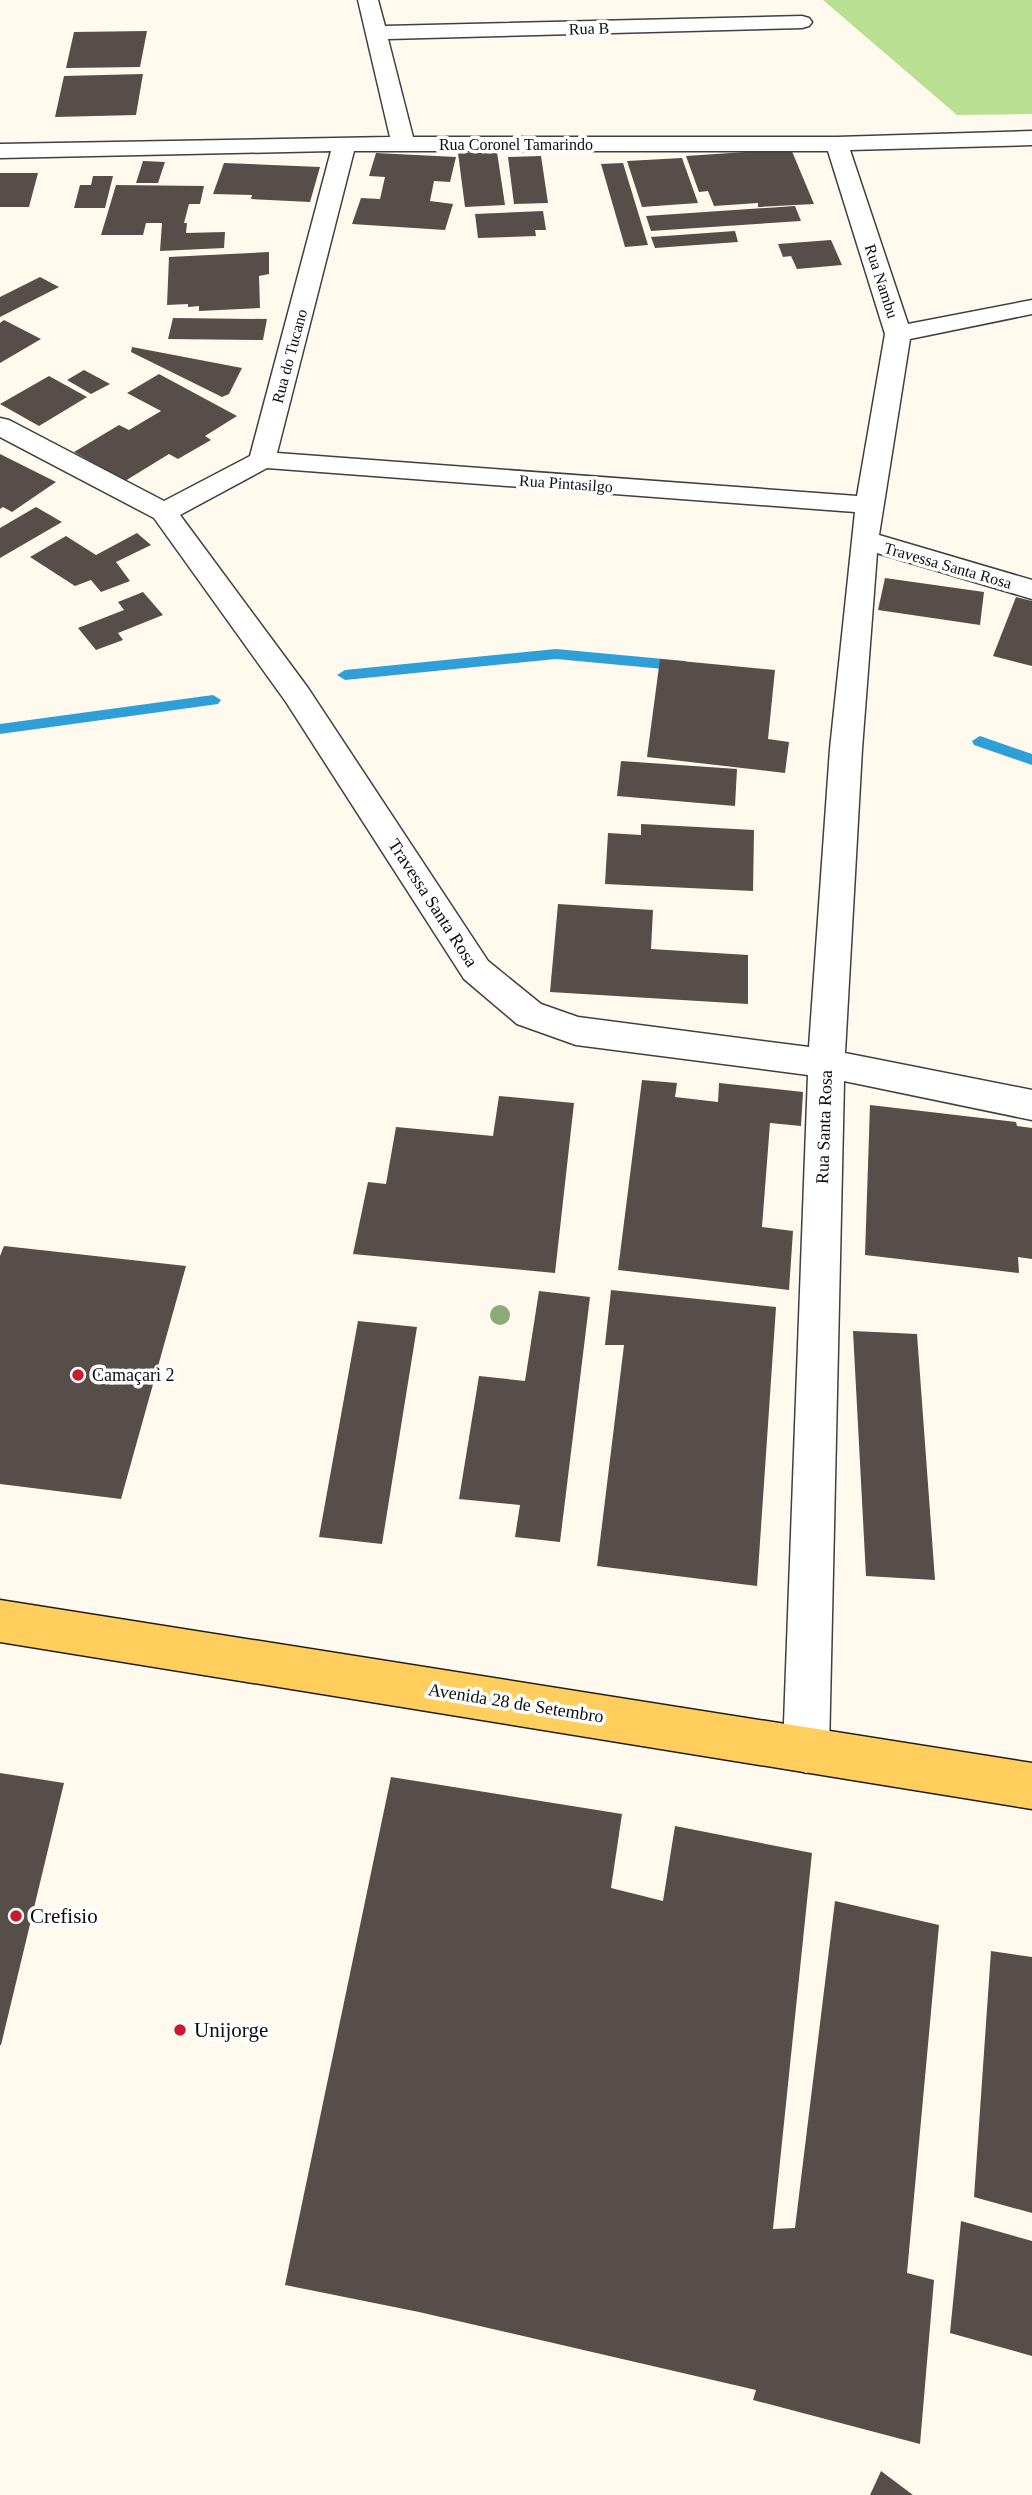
<svg xmlns="http://www.w3.org/2000/svg" width="1032" height="2495" viewBox="0 0 1032 2495" font-family="Georgia,serif">
  <style>
    .forest { fill: #b9df92 }
    .lines { fill: none; stroke-linecap: round; stroke-linejoin: round }
    .stream { fill: #2f9fd7; fill-rule: evenodd }
    .building { fill: #574d49 }
    .street-casing { stroke: #404040; stroke-width: 3 }
    .primary-casing { stroke: #1e1e1e; stroke-width: 3 }
    .street { fill: #fff; fill-rule: evenodd }
    .primary { fill: #ffce5d; fill-rule: evenodd }
    .tree { fill: #8cab78 }
    .poi-dot { fill: #c81b2d; stroke: #fff; stroke-width: 2.5 }
    .labels { text-anchor: middle; stroke-width: 7; stroke-linejoin: round; paint-order: stroke }
    .far-street-label { font-size: 16px; fill: #0d0d0d; stroke: #fff }
    .street-label { font-size: 18px; fill: #0d0d0d; stroke: #fff }
    .poi-label { font-size: 18px; fill: #0d0d0d; stroke: #fff; text-anchor: start }
    .near-poi-label { font-size: 21px; fill: #0d0d0d; stroke: #fff; text-anchor: start }
  </style>
  <rect width="100%" height="100%" fill="#fffaed"/>
  <path class="forest" d="M823 0H1032V114L957 115Z"/>
  <g class="lines">
    <path class="stream" d="M556 649 685 661 693 666 685 671 556 659 345 680 337 675 345 670Z
      M213 695 221 700 218 704 0 734V724Z
      M980 736 1032 754V765L974 745 972 741Z"/>
  </g>
  <path class="building" d="M147 31 140 67 66 68 74 32Z
    M143 74 136 115 55 117 64 76Z
    M791 149 814 204 758 207V203L714 206 708 191 699 192 686 156Z
    M497 152 505 205 465 207 458 153Z
    M376 153 456 157 450 182 434 181 430 201 453 204 445 230 352 224 361 198 380 199 385 177 369 176Z
    M541 156 548 203 514 204 508 157Z
    M682 158 698 203 642 207 627 161Z
    M143 161 165 162 158 183H136Z
    M224 163 320 167 310 202 251 199 252 195 213 194Z
    M623 163 648 245 625 247 601 164Z
    M0 173H38L29 207H0Z
    M93 176H113L105 208H74L80 185H91Z
    M116 185 204 186 200 204H189L184 223H187L186 233 225 232 224 248 160 251 162 223H146L143 235H101Z
    M795 206 801 221 651 231 646 216Z
    M543 211 546 230H535L536 236 478 238 475 214Z
    M735 231 738 242 655 248 651 237Z
    M831 240 842 265 797 269 791 256 783 257 778 244Z
    M269 252V274L259 276 260 308 199 311V306L188 307V304L167 305 169 257Z
    M40 277 59 287 0 317V297Z
    M173 318 267 319 263 340 168 339Z
    M4 320 41 339 0 363V323Z
    M132 347 242 368 229 394 222 397 131 352Z
    M84 370 110 384 91 394 67 380Z
    M159 374 237 416 205 436 211 440 178 459 169 454 125 481 74 452 119 425 129 430 161 411 127 393Z
    M49 376 87 397 39 426 0 404Z
    M0 454 56 482 12 512 3 507 0 509Z
    M36 507 62 522 0 558V528Z
    M137 533 151 545 116 562 130 581 101 592 91 580 75 586 30 557 66 536 96 555Z
    M885 578 984 592 980 625 878 610Z
    M143 592 163 615 118 633 123 640 96 650 78 628 124 610 118 602Z
    M1016 597 1032 601V666L993 656Z
    M660 659 775 670 768 739 789 742 785 773 647 757Z
    M621 761 737 769 735 806 617 796Z
    M641 824 754 830 753 891 605 884 608 833 641 835Z
    M558 904 653 910 651 949 748 955V1004L550 992Z
    M642 1080 677 1083 675 1097 718 1102 719 1083 803 1092 801 1126 770 1123 762 1227 793 1231 789 1290 618 1270Z
    M499 1096 574 1103 555 1273 353 1254 368 1182 386 1184 396 1127 493 1136Z
    M870 1105 1016 1122 1017 1126 1032 1128V1259L1018 1257 1019 1273 865 1255Z
    M4 1246 186 1266 121 1499 0 1484V1256Z
    M611 1290 776 1307 757 1586 597 1566 624 1345H605Z
    M539 1291 590 1297 560 1542 515 1537 520 1505 459 1499 479 1376 525 1381Z
    M358 1321 417 1327 382 1544 319 1537Z
    M853 1331 917 1334 935 1580 866 1576Z
    M0 1773 64 1783 1 2045H0Z
    M391 1777 622 1814 611 1888 663 1901 675 1826 812 1853 773 2229 795 2228 835 1901 939 1925 907 2273 934 2280 920 2444 753 2400 756 2390 419 2312 285 2285Z
    M991 1951 1032 1957V2213L974 2197Z
    M961 2221 1032 2241V2356L950 2333Z
    M881 2471 913 2495H870Z"/>
  <g class="lines">
    <g class="street-casing">
      <path id="street" d="M358 0H378L385 26 802 16 809 18 812 22 809 26 802 28 388 39 413 137H837L1032 131V145L850 150 908 324 1032 300V314L910 339 879 535 1032 580V599L877 553 862 749 845 1053 1032 1090V1120L844 1081 829 1750 822 1766 806 1773 790 1766 783 1750 808 1075 576 1045 517 1024 464 979 286 702 154 518 0 437V418L9 420 164 501 250 456 331 151 0 158V144L390 137ZM354 151H828L885 334 857 496 277 453ZM267 468 855 512 830 749 809 1047 578 1017 541 1004 488 961 308 688 180 515Z"/>
    </g>
    <g class="primary-casing">
      <path id="primary" d="M0 1600 1032 1763V1809L0 1642Z"/>
    </g>
    <use href="#street" class="street"/>
    <use href="#primary" class="primary"/>
  </g>
  <circle class="tree" cx="500" cy="1315" r="10"/>
  <g class="poi-dot">
    <circle cx="78" cy="1375" r="7"/>
    <circle cx="16" cy="1916" r="7"/>
    <circle cx="180" cy="2030" r="7"/>
  </g>
  <g class="labels">
    <g class="far-street-label">
      <text transform="translate(589 28) rotate(-2)" y="6">Rua B</text>
      <text x="516" y="150">Rua Coronel Tamarindo</text>
      <text transform="translate(882 281) rotate(72)" y="6">Rua Nambu</text>
      <text transform="translate(289 356) rotate(-75)" y="6">Rua do Tucano</text>
      <text transform="translate(566 483) rotate(4)" y="6">Rua Pintasilgo</text>
      <text transform="translate(948 565) rotate(16)" y="6">Travessa Santa Rosa</text>
    </g>
    <g class="street-label">
      <text transform="translate(433 903) rotate(57)" y="6">Travessa Santa Rosa</text>
      <text transform="translate(824 1127) rotate(-88)" y="6">Rua Santa Rosa</text>
      <text transform="translate(516 1703) rotate(9)" y="6">Avenida 28 de Setembro</text>
    </g>
    <g class="poi-label">
      <text x="92" y="1381">Camaçari 2</text>
    </g>
    <g class="near-poi-label">
      <text x="30" y="1923">Crefisio</text>
      <text x="194" y="2037">Unijorge</text>
    </g>
  </g>
</svg>
